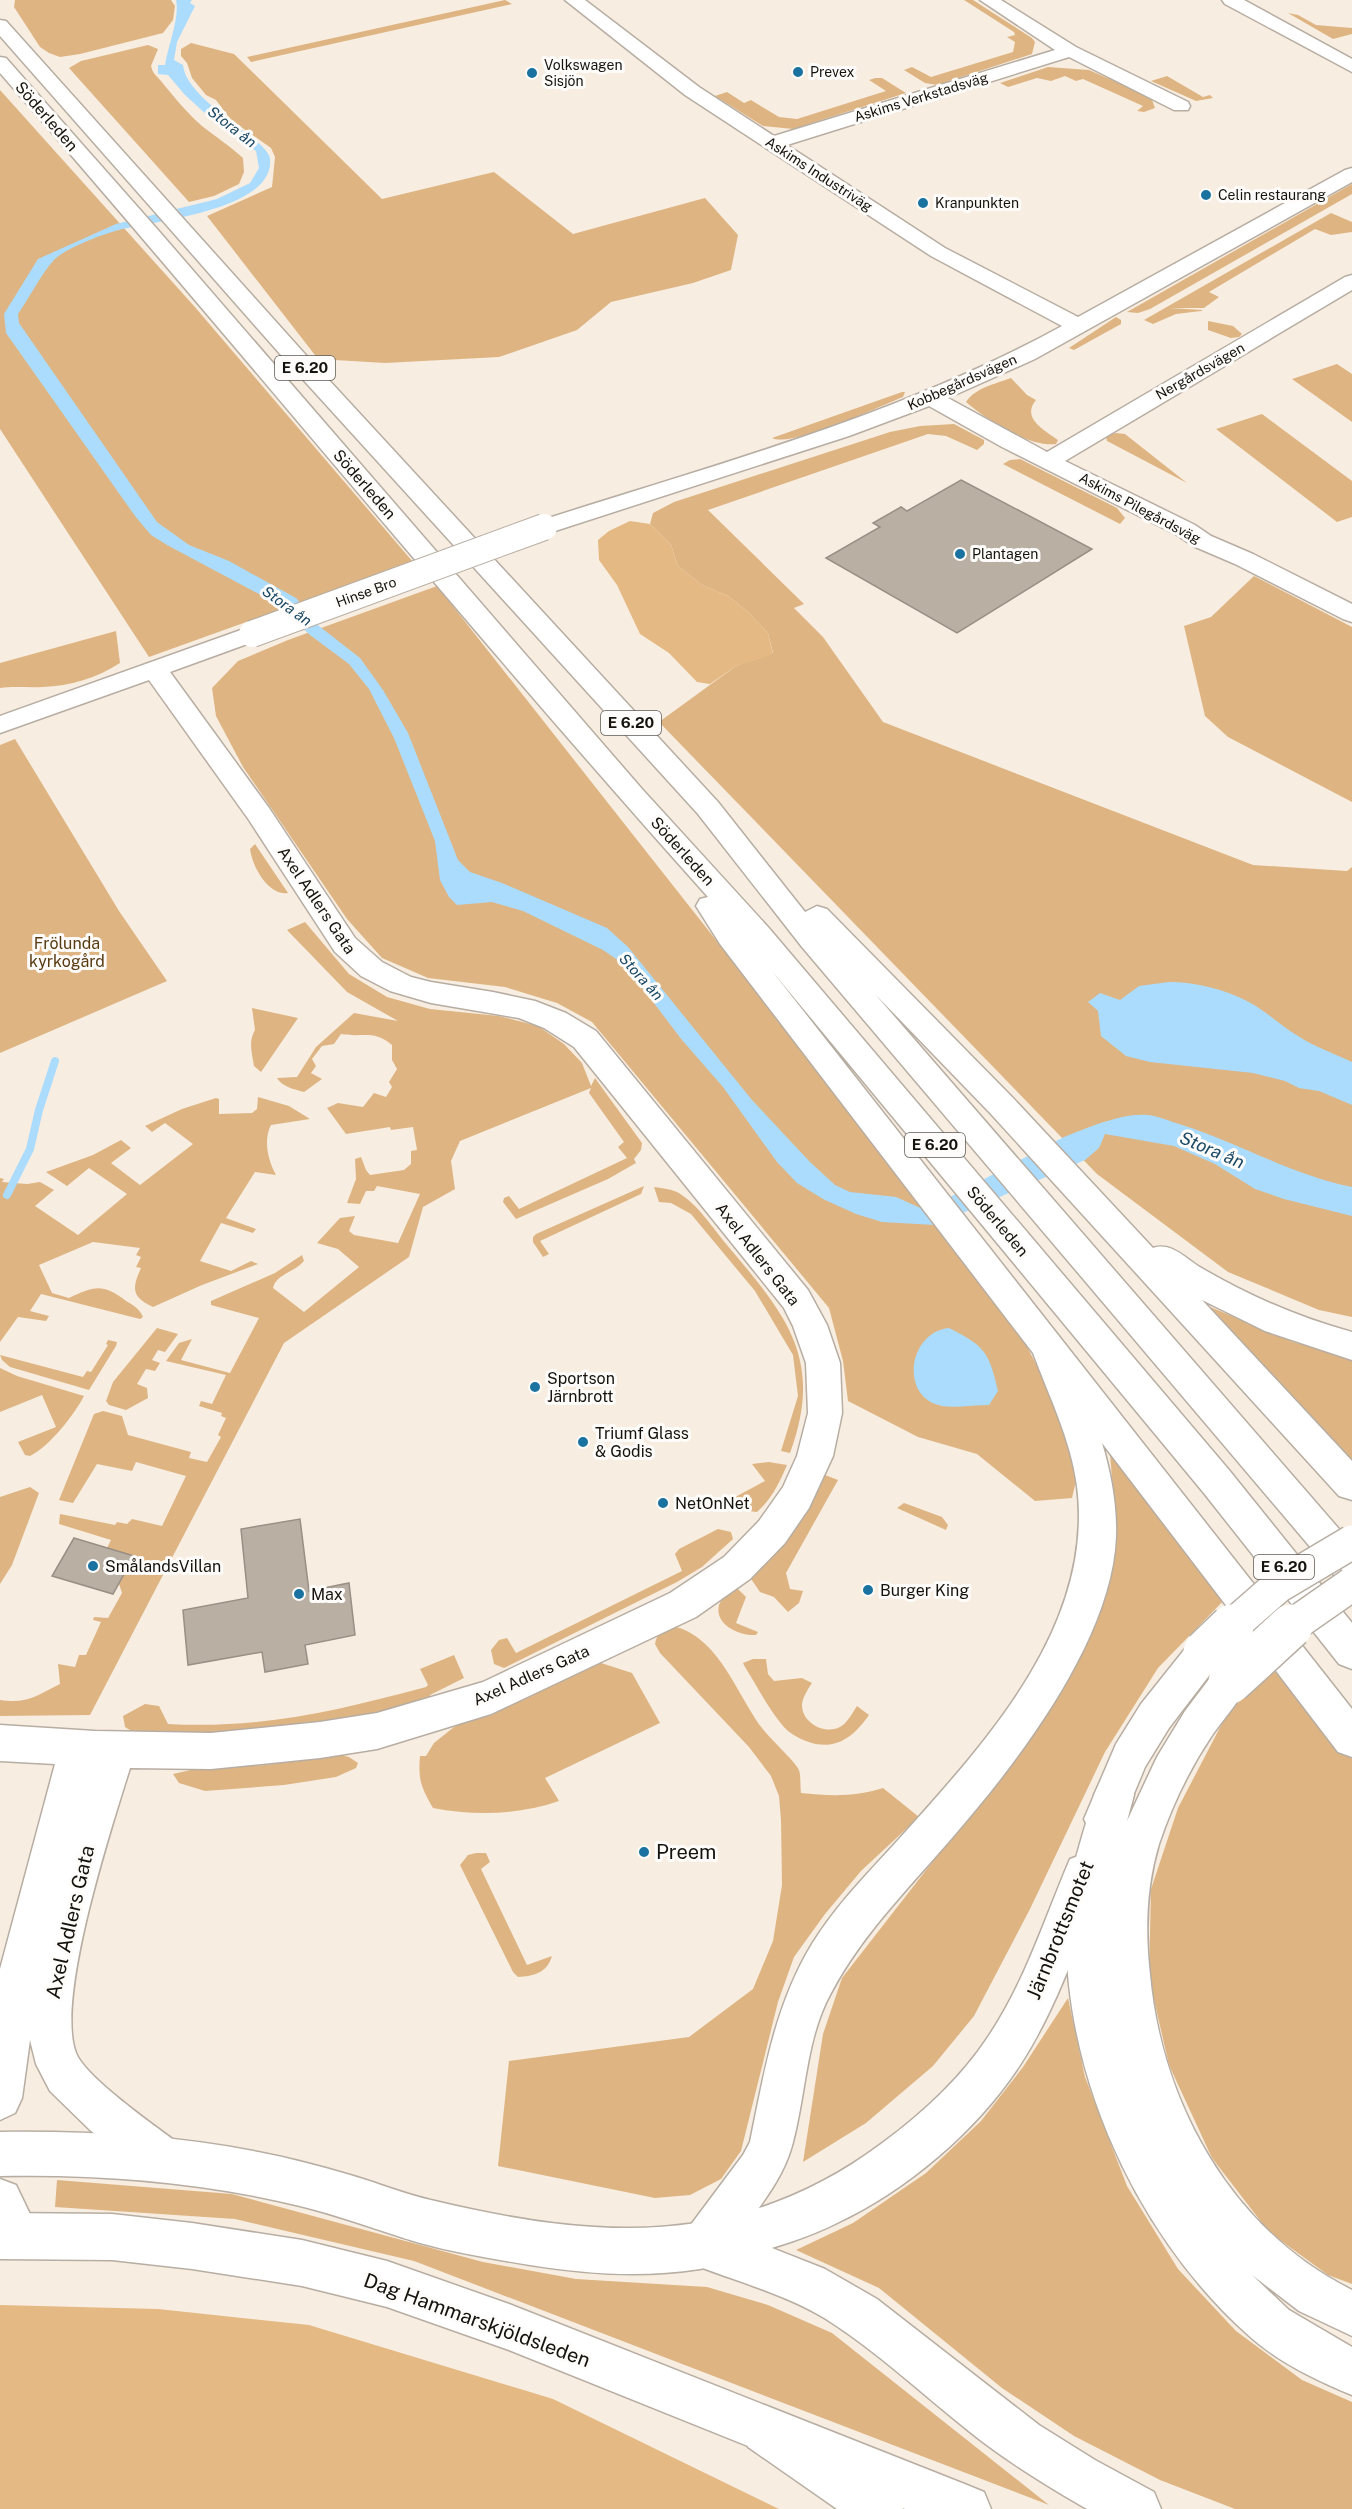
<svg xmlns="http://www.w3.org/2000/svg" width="1352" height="2509" viewBox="0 0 1352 2509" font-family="'Public Sans',sans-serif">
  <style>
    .green { fill: #deb582 }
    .forest { fill: #e4b983 }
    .water { fill: #abdcfe }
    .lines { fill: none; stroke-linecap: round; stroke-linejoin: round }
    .stream { stroke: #abdcfe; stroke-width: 8 }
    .building { fill: #b9afa3; stroke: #998f84; stroke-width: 1.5 }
    .minor-casing { stroke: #b7ada2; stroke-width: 3 }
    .major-casing { stroke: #b7ada2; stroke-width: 3 }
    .highway-casing { stroke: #b7ada2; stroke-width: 3 }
    .minor { fill: #fff; fill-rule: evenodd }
    .major { fill: #fff; fill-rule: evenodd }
    .highway { fill: #fff; fill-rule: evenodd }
    .minor-bridge-casing { stroke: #b7ada2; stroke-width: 28; stroke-linecap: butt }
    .major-bridge-far1-casing { stroke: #b7ada2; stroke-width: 36; stroke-linecap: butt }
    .major-bridge-casing { stroke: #b7ada2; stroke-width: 46; stroke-linecap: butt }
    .highway-bridge-far1-casing { stroke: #b7ada2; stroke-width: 36; stroke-linecap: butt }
    .highway-bridge-casing { stroke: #b7ada2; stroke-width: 46; stroke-linecap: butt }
    .minor-bridge { stroke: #fff; stroke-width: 26 }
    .major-bridge-far1 { stroke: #fff; stroke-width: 33 }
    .major-bridge { stroke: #fff; stroke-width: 43 }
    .highway-bridge-far1 { stroke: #fff; stroke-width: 33 }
    .highway-bridge { stroke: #fff; stroke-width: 43 }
    .poi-dot { fill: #1a72a1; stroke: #fefcfa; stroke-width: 2 }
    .labels { text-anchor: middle; stroke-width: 6; stroke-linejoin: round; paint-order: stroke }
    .far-poi-label { font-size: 14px; fill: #16130e; stroke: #fefcfa; text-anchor: start }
    .far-street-label { font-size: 14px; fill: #16130e; stroke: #fefcfa }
    .far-water-label { font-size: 15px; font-style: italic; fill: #1b4a66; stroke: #fefcfa }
    .shield { fill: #fefcfa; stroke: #5c5955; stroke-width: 1.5 }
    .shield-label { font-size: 15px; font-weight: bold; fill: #16130e }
    .street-label { font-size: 16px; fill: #16130e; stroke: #fefcfa }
    .park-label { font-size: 16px; fill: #583b11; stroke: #fefcfa }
    .poi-label { font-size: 16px; fill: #16130e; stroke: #fefcfa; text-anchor: start }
    .water-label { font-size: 18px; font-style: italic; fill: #1b4a66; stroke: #fefcfa }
    .near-poi-label { font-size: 20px; fill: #16130e; stroke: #fefcfa; text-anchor: start }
    .near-street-label { font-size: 20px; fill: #16130e; stroke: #fefcfa }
  </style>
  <rect width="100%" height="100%" fill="#f8ede1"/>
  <path class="green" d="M15 0H171L175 6 173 20 163 33 80 54 60 57 49 53 40 47 14 7Z
    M505 0 512 4 251 62 247 57Z
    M964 0H973L1032 38 1035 42 1032 54 937 85 925 83 904 70 912 67 931 77 1013 52 1015 42 1007 37 1015 35 1014 32Z
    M1288 13 1298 15 1316 25 1352 28V34L1333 39Z
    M191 43 234 54 382 199 494 172 573 234 705 198 738 235 731 270 693 283 611 302 577 330 499 357 385 363 318 359 207 216 272 187 275 157 271 148 231 120 216 100 206 95 192 78 187 63 181 56V49Z
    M148 45 158 49 151 66C153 74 156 75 161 81 174 97 186 112 202 126 216 137 230 146 243 158L244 172 239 184 214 196 189 202 69 68 81 61Z
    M1048 67 1089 70 1151 97 1155 108 1144 112 1137 111 1143 106 1083 79 1076 81 1065 76 1051 81 1037 78 1008 87 1000 83Z
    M1167 76 1203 97 1210 95 1213 98 1196 101 1151 81Z
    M875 78H882L906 93 793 129 763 126 715 96 727 92 744 103 751 100 779 117 797 119 886 91 869 80Z
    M0 90 194 306 413 562 149 657 0 429Z
    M1352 184V194L1150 309 1138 313 1127 312Z
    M1331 213 1352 222V232L1331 235 1315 229 1209 292 1219 297 1204 308H1170L1203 310 1201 311 1176 314 1153 324 1144 320Z
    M1116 317 1121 320V324L1074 350 1069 348Z
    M1208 321 1233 326 1242 334 1239 337 1231 338 1208 330Z
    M1337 364 1352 374V422L1292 379Z
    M1011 378 1027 395 1036 400C1021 418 1044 430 1058 440L1056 444C1028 447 987 420 966 402 975 388 995 384 1011 378Z
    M902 392H905L903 397C880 406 792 448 772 438Z
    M1262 414 1352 481V517L1337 522 1216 429Z
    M954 424 984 440V444L977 450 946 436 928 434 708 510 804 604 794 608 823 637 883 722 1253 865 1347 871 1352 867V1317L1319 1310 1228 1272 1097 1174 659 722 736 666 773 653 768 633 748 612 728 596 702 585 678 566 671 545 650 524 653 513 674 502 890 432 920 426Z
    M1116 433 1125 434 1187 483 1107 441 1106 436Z
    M1020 459 1117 508 1125 518 1120 524 1003 464 1010 460Z
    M1254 576 1352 627V802L1228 737 1205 716 1184 626 1211 617Z
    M437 586 1009 1312 1049 1389 1079 1468 1072 1498 1035 1501 977 1454 918 1437 848 1401 843 1361 829 1308 592 1022 557 1003 505 987 428 978 382 958 347 919 243 767 216 716 212 688 238 661 288 640Z
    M116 631 120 663C97 678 70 686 43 687 29 688 14 686 0 688V663Z
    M15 739 119 911 167 981 0 1053V745Z
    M255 844 288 893C268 896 252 866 250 849Z
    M305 922 349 974 387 997 430 1009 499 1016 538 1026 564 1044 582 1063 591 1086 595 1078 642 1143 641 1150 634 1159 636 1163 608 1179 516 1219 503 1202 504 1198 509 1196 519 1209 627 1158 618 1147 624 1142 589 1093 591 1088 460 1141 451 1161 455 1189 423 1207 409 1257 284 1343 90 1715 0 1716V1700C27 1704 36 1696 60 1684L58 1664 75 1667 79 1655H86L101 1622 93 1620 94 1617 108 1618 122 1593 119 1584 134 1556 107 1548 111 1540 59 1524 60 1514 115 1525 117 1522 127 1524 132 1519 162 1526 186 1476 136 1462 132 1471 97 1464 73 1503 59 1500 94 1414 103 1411 122 1416 128 1435 191 1452 189 1458 207 1462 221 1437 218 1435 226 1418 221 1416 222 1413 199 1406 201 1401 212 1404 226 1375 166 1361 179 1343 192 1339 181 1360 230 1373 259 1318 211 1305V1301L275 1273 302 1255 304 1261C295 1272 276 1274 273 1288L304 1312 359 1267 338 1249 317 1243 340 1218 355 1216 349 1231 354 1235 398 1243 420 1194 377 1186 374 1191H366L360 1204 347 1203 356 1179 355 1159 361 1157 366 1170 370 1175 404 1170 411 1164V1151L417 1150 413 1127 391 1130 390 1127 346 1134 327 1108 338 1103 363 1107 374 1093 386 1097 392 1087 389 1082 397 1069 392 1060V1045C373 1029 363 1038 341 1034L334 1044 322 1046 312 1059 316 1066 311 1073 322 1079 304 1092C294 1089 282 1087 277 1078L297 1077 316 1047 354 1013 398 1021 347 992 287 930Z
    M252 1008 298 1018 261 1072 254 1066C252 1053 248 1042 255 1030Z
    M258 1097 289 1106 310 1119 271 1125C263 1140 268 1160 276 1175L255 1172 226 1218 256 1229 253 1233 221 1223 200 1261 231 1271 251 1261 258 1264 202 1285 153 1307C131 1297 132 1288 141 1268L136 1267 141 1257 136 1255 140 1248 93 1242 39 1265 52 1293 69 1298C94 1286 103 1283 126 1301 133 1305 140 1309 143 1317L140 1319 41 1294 30 1311 49 1316 46 1321 18 1317 0 1342V1178L4 1179 2 1182 27 1184 40 1182 54 1190 35 1206 78 1235 127 1194 89 1168 67 1186 46 1172 93 1155 121 1140 131 1148 111 1163 140 1185 193 1144 165 1123 152 1132 145 1126 182 1109 216 1098 219 1099V1114L252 1113 257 1109Z
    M644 1186 641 1194 540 1241 549 1254 543 1257 533 1242V1237L536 1234Z
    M654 1187C661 1188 670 1189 677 1192 697 1203 712 1227 727 1245 785 1314 825 1358 790 1453L781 1451 798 1396 793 1355 755 1291 691 1214 671 1203 659 1202Z
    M1208 1306 1293 1342 1352 1358V1477L1207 1309Z
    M157 1328 178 1334 165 1352 158 1350 152 1360 160 1363 155 1371 146 1369 137 1384 147 1388 148 1398 126 1410 109 1405 106 1401 113 1382Z
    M108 1340 117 1342 116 1346 89 1390 10 1367 2 1360 0 1355 83 1377 87 1371 91 1372 108 1345 106 1344Z
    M0 1368 17 1376 84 1396C74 1415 49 1447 30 1456L25 1455 18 1442 56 1427 42 1395 0 1412Z
    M1109 1441 1229 1595 1158 1668 1105 1752 1030 1909 974 2016 933 2066 866 2123 803 2162 823 2034 842 1978 1036 1729 1085 1641 1110 1583 1115 1516Z
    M769 1462 787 1465C780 1482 771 1500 757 1512 745 1511 736 1508 726 1502L765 1481 752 1464Z
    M825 1475 838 1480 786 1573 790 1589 803 1591 799 1603 788 1612 774 1597 760 1592 749 1576C780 1545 808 1516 825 1475Z
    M30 1487 39 1493 12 1565 0 1584V1497Z
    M904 1503 942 1517 948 1525 946 1530 897 1508Z
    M718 1529 731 1532 733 1539 702 1567 677 1582 504 1668 494 1664 491 1650 499 1640 507 1638 516 1653 682 1571 675 1554 679 1549Z
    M736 1587 746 1597 736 1623 758 1632 756 1635C740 1636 714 1625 719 1605 722 1597 730 1592 736 1587Z
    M673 1626C719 1637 736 1693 762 1728 769 1738 795 1761 799 1770 801 1776 800 1786 801 1793 829 1796 856 1797 883 1788L919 1817 861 1871 825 1914 794 1957 778 2002 741 2151 721 2179 690 2195 655 2198 498 2166 509 2061 689 2037 753 1989 773 1941 782 1885 781 1820 779 1796 771 1776 749 1747 660 1653 655 1644C657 1633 662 1630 673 1626Z
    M454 1655 464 1678 430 1695 429 1703 315 1725 215 1737 133 1732 125 1727 123 1716 145 1704 159 1706 168 1724C262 1729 336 1711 426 1687L428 1685 420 1669Z
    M753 1659H766L768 1674 774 1681 802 1678 812 1683C808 1689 803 1697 802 1704 801 1724 828 1737 843 1725 849 1720 853 1712 857 1706L869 1715C853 1738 834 1752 806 1741 798 1738 789 1733 783 1726 768 1708 757 1686 745 1667L743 1663Z
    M598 1662 632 1673 660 1723 545 1778 559 1801C518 1815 475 1816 433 1808 421 1787 418 1780 420 1756H426L434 1743 454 1727Z
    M1278 1663 1352 1758V2284L1328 2275 1269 2232 1212 2158 1169 2065 1149 1978 1151 1889 1178 1808 1227 1714Z
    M340 1755 349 1757 358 1763 356 1768 336 1777 284 1785 205 1791 179 1783 173 1774 195 1769 265 1765Z
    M476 1853H486L490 1862 481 1869 527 1965 552 1956C547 1973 534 1976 518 1977L513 1972 460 1865 468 1855Z
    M1068 1998 1085 2077 1127 2186 1178 2269 1236 2331 1302 2380 1352 2402V2509H1235L1160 2480 1074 2436 1002 2388 879 2288 796 2250 853 2223 926 2173 981 2121 1023 2067Z
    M57 2180 232 2194 483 2262 576 2279 707 2287 768 2305 832 2333 1049 2505 414 2261 235 2219 55 2207Z"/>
  <path class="forest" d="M630 521 650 524 671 545 678 566 702 585 728 596 748 612 768 633 773 654 736 666 710 684 697 682 669 653 640 634 617 585 599 560 598 540 609 531Z
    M0 2305 158 2309 309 2325 553 2399 779 2509H0Z"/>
  <path class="water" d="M176 0H192L190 3 195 6 177 42 174 60 183 65C186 101 269 140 270 159 275 210 154 221 119 230 103 234 69 247 56 258 44 269 28 300 18 314L19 323 157 522 189 545 229 561 296 598 319 626 360 658 383 690 408 733 458 860 470 872 502 883 607 928 628 947 752 1100 810 1162 835 1185 850 1192 896 1197 925 1210 1064 1137C1086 1128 1124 1112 1148 1115 1158 1116 1169 1121 1179 1124 1237 1142 1292 1175 1352 1187V1216L1284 1199 1255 1189 1215 1164 1174 1146 1105 1134 1099 1148 1085 1160 935 1225 882 1222 856 1214 823 1199 797 1183 777 1162 723 1087 682 1040 625 965 603 950 523 911 492 902 457 905 449 897 440 880 435 841 394 738 369 689 349 664 310 635 274 602 167 545 151 535 135 516 6 333 4 314 38 259 116 224 217 199 250 183 259 168 256 151 217 124 185 95 168 75 158 74V65H165C168 45 180 18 176 0Z
    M1169 982C1195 982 1225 989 1249 1002 1266 1011 1281 1026 1298 1036 1315 1047 1333 1053 1352 1062V1105L1319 1091 1299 1088 1285 1081 1253 1073 1150 1062 1126 1056 1101 1036 1098 1011 1088 1002 1100 993 1120 1000 1139 986Z
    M949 1328C985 1346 989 1352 998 1391L989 1405C974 1405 956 1408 942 1406 899 1398 908 1332 949 1328Z"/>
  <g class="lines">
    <path class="stream" d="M7 1195 30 1149 39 1110 55 1061"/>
  </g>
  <path class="building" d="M961 480 1092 549 957 633 826 558 880 527 873 523 901 507 907 511Z
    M300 1519 309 1591 349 1583 355 1635 305 1645 308 1664 265 1672 262 1652 188 1665 183 1610 248 1598 241 1529Z
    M74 1538 134 1556 113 1594 52 1576Z"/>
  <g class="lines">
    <g class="minor-casing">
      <path id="minor" d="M565 0H585L699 87 774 136 1055 50 980 0H1001L1076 47 1188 102 1190 106 1188 110H1174L1069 57 787 145 945 248 1078 317 1345 170 1352 168V182L1035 359 948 398 1047 452 1345 277 1352 275V290L1065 461 1195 525 1211 536 1253 554 1352 604V622L1343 619 1235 564 1193 546 1177 535 1002 447 929 406 849 436 552 532 544 534 536 532 532 527 536 522C713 465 897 417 1062 326L931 256 685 95Z
        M1222 0H1244L1352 59V72L1225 4Z
        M252 626 261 629 265 634 261 639 170 672 269 808 355 938 382 962 411 977 431 982 493 992 535 1001 566 1013 596 1031 808 1290 827 1325 840 1363 842 1413 833 1456 809 1508 785 1543 750 1579 696 1617 491 1714 377 1749 320 1758 211 1769 130 1768C112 1826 55 1999 76 2053 85 2077 155 2126 178 2143L184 2159 178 2175 162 2181 146 2175 90 2130 50 2091 36 2064 30 2040 22 2098 15 2113 0 2120V1969L55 1764 0 1761V1725L95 1731 211 1733 320 1722 377 1713 483 1682 670 1593 724 1557 759 1521 783 1487 797 1456 808 1413 806 1363 793 1326 784 1308 574 1047 544 1028 519 1018 431 1003 390 991 361 976 335 952 249 820 149 680 0 733V716Z
        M0 2179 16 2185 40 2235 33 2251 17 2258 0 2249Z"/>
    </g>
    <g class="major-casing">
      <path id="major" d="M1205 1635 1218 1640 1224 1652 1218 1664 1169 1728 1145 1767 1118 1832 1104 1838 1090 1832 1084 1819 1116 1744 1141 1704 1192 1640Z
        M1084 1854 1098 1859 1104 1873C1080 1939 1058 2006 1020 2065 977 2131 907 2190 837 2223 805 2239 772 2248 738 2258 725 2262 713 2267 700 2269 643 2278 586 2274 530 2265 493 2259 456 2253 420 2243 380 2231 341 2216 300 2206 202 2182 101 2174 0 2176V2132C87 2131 173 2135 258 2152 289 2158 320 2166 350 2175 378 2183 406 2195 435 2201 598 2240 740 2249 881 2144 922 2114 960 2079 988 2037 1025 1982 1044 1920 1070 1859Z
        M0 2213 112 2214 192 2223 302 2240 387 2261 509 2304 967 2485 984 2492 991 2509H905L509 2350 387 2307 302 2286 192 2269 112 2260 0 2259Z"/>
    </g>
    <g class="highway-casing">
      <path id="highway" d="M0 20 6 21 304 353 718 802 805 912 817 906 827 909 1013 1098 1153 1248C1171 1242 1184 1257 1198 1266 1247 1295 1297 1317 1352 1332V1360L1265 1331 1202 1300 1352 1461V1500L1339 1496 991 1114 875 994 1352 1544V1586L1339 1581 802 947 698 814 288 363 0 36Z
        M0 57 6 58 158 230 642 789 768 927 1229 1470 1352 1623V1669L1339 1664 1203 1492 772 971 1352 1709V1757L1338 1752 1102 1443C1111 1473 1117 1505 1116 1537 1112 1638 1021 1758 957 1832 913 1884 863 1932 831 1993 806 2038 806 2093 793 2142 784 2178 760 2206 739 2235L825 2269 877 2299 1039 2425 1095 2460 1154 2492 1161 2509H1087L1080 2505C1042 2483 1005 2460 970 2432 922 2394 878 2352 826 2319 783 2293 734 2281 687 2262L680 2246 687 2230 743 2155 750 2142C764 2073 775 2005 812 1944 836 1905 868 1873 899 1839 985 1743 1095 1626 1077 1486 1071 1440 1049 1396 1033 1353L720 944 696 906 700 899 708 897C466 627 238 346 0 73Z
        M1230 1665 1244 1670 1249 1682C1240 1701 1225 1717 1213 1734 1190 1768 1172 1805 1159 1844 1146 1887 1145 1930 1150 1975 1162 2105 1232 2230 1352 2290V2336L1299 2311 1252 2275 1289 2310 1352 2347V2395C1315 2380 1276 2361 1247 2334 1132 2231 1054 2056 1068 1900 1070 1870 1086 1826 1094 1795L1100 1782 1114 1776 1128 1782 1134 1795 1127 1821 1157 1757 1185 1711 1216 1670Z
        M765 2406 782 2413 896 2492 903 2509H837L748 2447 741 2430 748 2413Z"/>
    </g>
    <use href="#minor" class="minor"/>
    <use href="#major" class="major"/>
    <use href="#highway" class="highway"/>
    <g class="minor-bridge-casing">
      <path id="minor-bridge" d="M252 634 544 527"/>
    </g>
    <g class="major-bridge-far1-casing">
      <path id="major-bridge-far1" d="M1230 1628 1278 1586 1352 1542"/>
    </g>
    <g class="major-bridge-casing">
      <path id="major-bridge" d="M1205 1652 1232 1626"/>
    </g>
    <g class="highway-bridge-far1-casing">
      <path id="highway-bridge-far1" d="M1289 1628 1352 1584"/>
    </g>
    <g class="highway-bridge-casing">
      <path id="highway-bridge" d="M1230 1682 1291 1626"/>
    </g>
    <use href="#minor-bridge" class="minor-bridge"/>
    <use href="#major-bridge-far1" class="major-bridge-far1"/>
    <use href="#major-bridge" class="major-bridge"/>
    <use href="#highway-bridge-far1" class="highway-bridge-far1"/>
    <use href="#highway-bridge" class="highway-bridge"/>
  </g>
  <g class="poi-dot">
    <circle cx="798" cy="72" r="6"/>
    <circle cx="532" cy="73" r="6"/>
    <circle cx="1206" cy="195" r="6"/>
    <circle cx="923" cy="203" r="6"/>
    <circle cx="960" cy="554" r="6"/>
    <circle cx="535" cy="1387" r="6"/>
    <circle cx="583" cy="1442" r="6"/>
    <circle cx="663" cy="1503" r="6"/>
    <circle cx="93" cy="1566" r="6"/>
    <circle cx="868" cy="1590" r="6"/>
    <circle cx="299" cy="1594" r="6"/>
    <circle cx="644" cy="1852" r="6"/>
  </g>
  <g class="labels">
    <g class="far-poi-label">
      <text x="544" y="70">Volkswagen<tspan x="544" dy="16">Sisjön</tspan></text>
      <text x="810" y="77">Prevex</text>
      <text x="1218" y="200">Celin restaurang</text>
      <text x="935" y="208">Kranpunkten</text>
      <text x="972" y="559">Plantagen</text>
    </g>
    <g class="far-street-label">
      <text transform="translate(921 97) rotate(-17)" y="5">Askims Verkstadsväg</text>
      <text transform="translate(819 174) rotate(33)" y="5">Askims Industriväg</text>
      <text transform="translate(1200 371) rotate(-30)" y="5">Nergårdsvägen</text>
      <text transform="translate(962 382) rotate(-24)" y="5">Kobbegårdsvägen</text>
      <text transform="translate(1140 508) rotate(28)" y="5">Askims Pilegårdsväg</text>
      <text transform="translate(366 592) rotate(-20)" y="5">Hinse Bro</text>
    </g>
    <g class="far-water-label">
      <text transform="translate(232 127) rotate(38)" y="5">Stora ån</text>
      <text transform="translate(287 606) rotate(36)" y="5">Stora ån</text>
      <text transform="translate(641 977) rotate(48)" y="5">Stora ån</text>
    </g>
    <g class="shield">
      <rect x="275" y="356" width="60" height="24" rx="4.5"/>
      <rect x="601" y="711" width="60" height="24" rx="4.5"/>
      <rect x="905" y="1133" width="60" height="24" rx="4.5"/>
      <rect x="1254" y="1555" width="60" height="24" rx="4.5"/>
    </g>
    <g class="shield-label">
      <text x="305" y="373">E 6.20</text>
      <text x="631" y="728">E 6.20</text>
      <text x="935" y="1150">E 6.20</text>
      <text x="1284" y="1572">E 6.20</text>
    </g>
    <g class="street-label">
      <text transform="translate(47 116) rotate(49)" y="6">Söderleden</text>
      <text transform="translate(365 484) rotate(49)" y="6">Söderleden</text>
      <text transform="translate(683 851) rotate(48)" y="6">Söderleden</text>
      <text transform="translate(317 900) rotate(56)" y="6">Axel Adlers Gata</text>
      <text transform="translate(998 1221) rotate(50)" y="6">Söderleden</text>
      <text transform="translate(758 1254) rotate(52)" y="6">Axel Adlers Gata</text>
      <text transform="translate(531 1675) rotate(-24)" y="6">Axel Adlers Gata</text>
    </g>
    <g class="park-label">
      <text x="67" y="949">Frölunda<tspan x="67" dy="18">kyrkogård</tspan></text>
    </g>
    <g class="poi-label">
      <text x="547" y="1384">Sportson<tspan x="547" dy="18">Järnbrott</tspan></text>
      <text x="595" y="1439">Triumf Glass<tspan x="595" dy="18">&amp; Godis</tspan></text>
      <text x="675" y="1509">NetOnNet</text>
      <text x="105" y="1572">SmålandsVillan</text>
      <text x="880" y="1596">Burger King</text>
      <text x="311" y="1600">Max</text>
    </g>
    <g class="water-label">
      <text transform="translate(1212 1150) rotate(23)" y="6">Stora ån</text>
    </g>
    <g class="near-poi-label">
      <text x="656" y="1859">Preem</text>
    </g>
    <g class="near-street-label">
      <text transform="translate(70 1922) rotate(-77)" y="7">Axel Adlers Gata</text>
      <text transform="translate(1060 1930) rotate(-68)" y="7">Järnbrottsmotet</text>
      <text transform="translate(477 2320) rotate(20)" y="7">Dag Hammarskjöldsleden</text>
    </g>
  </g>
</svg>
